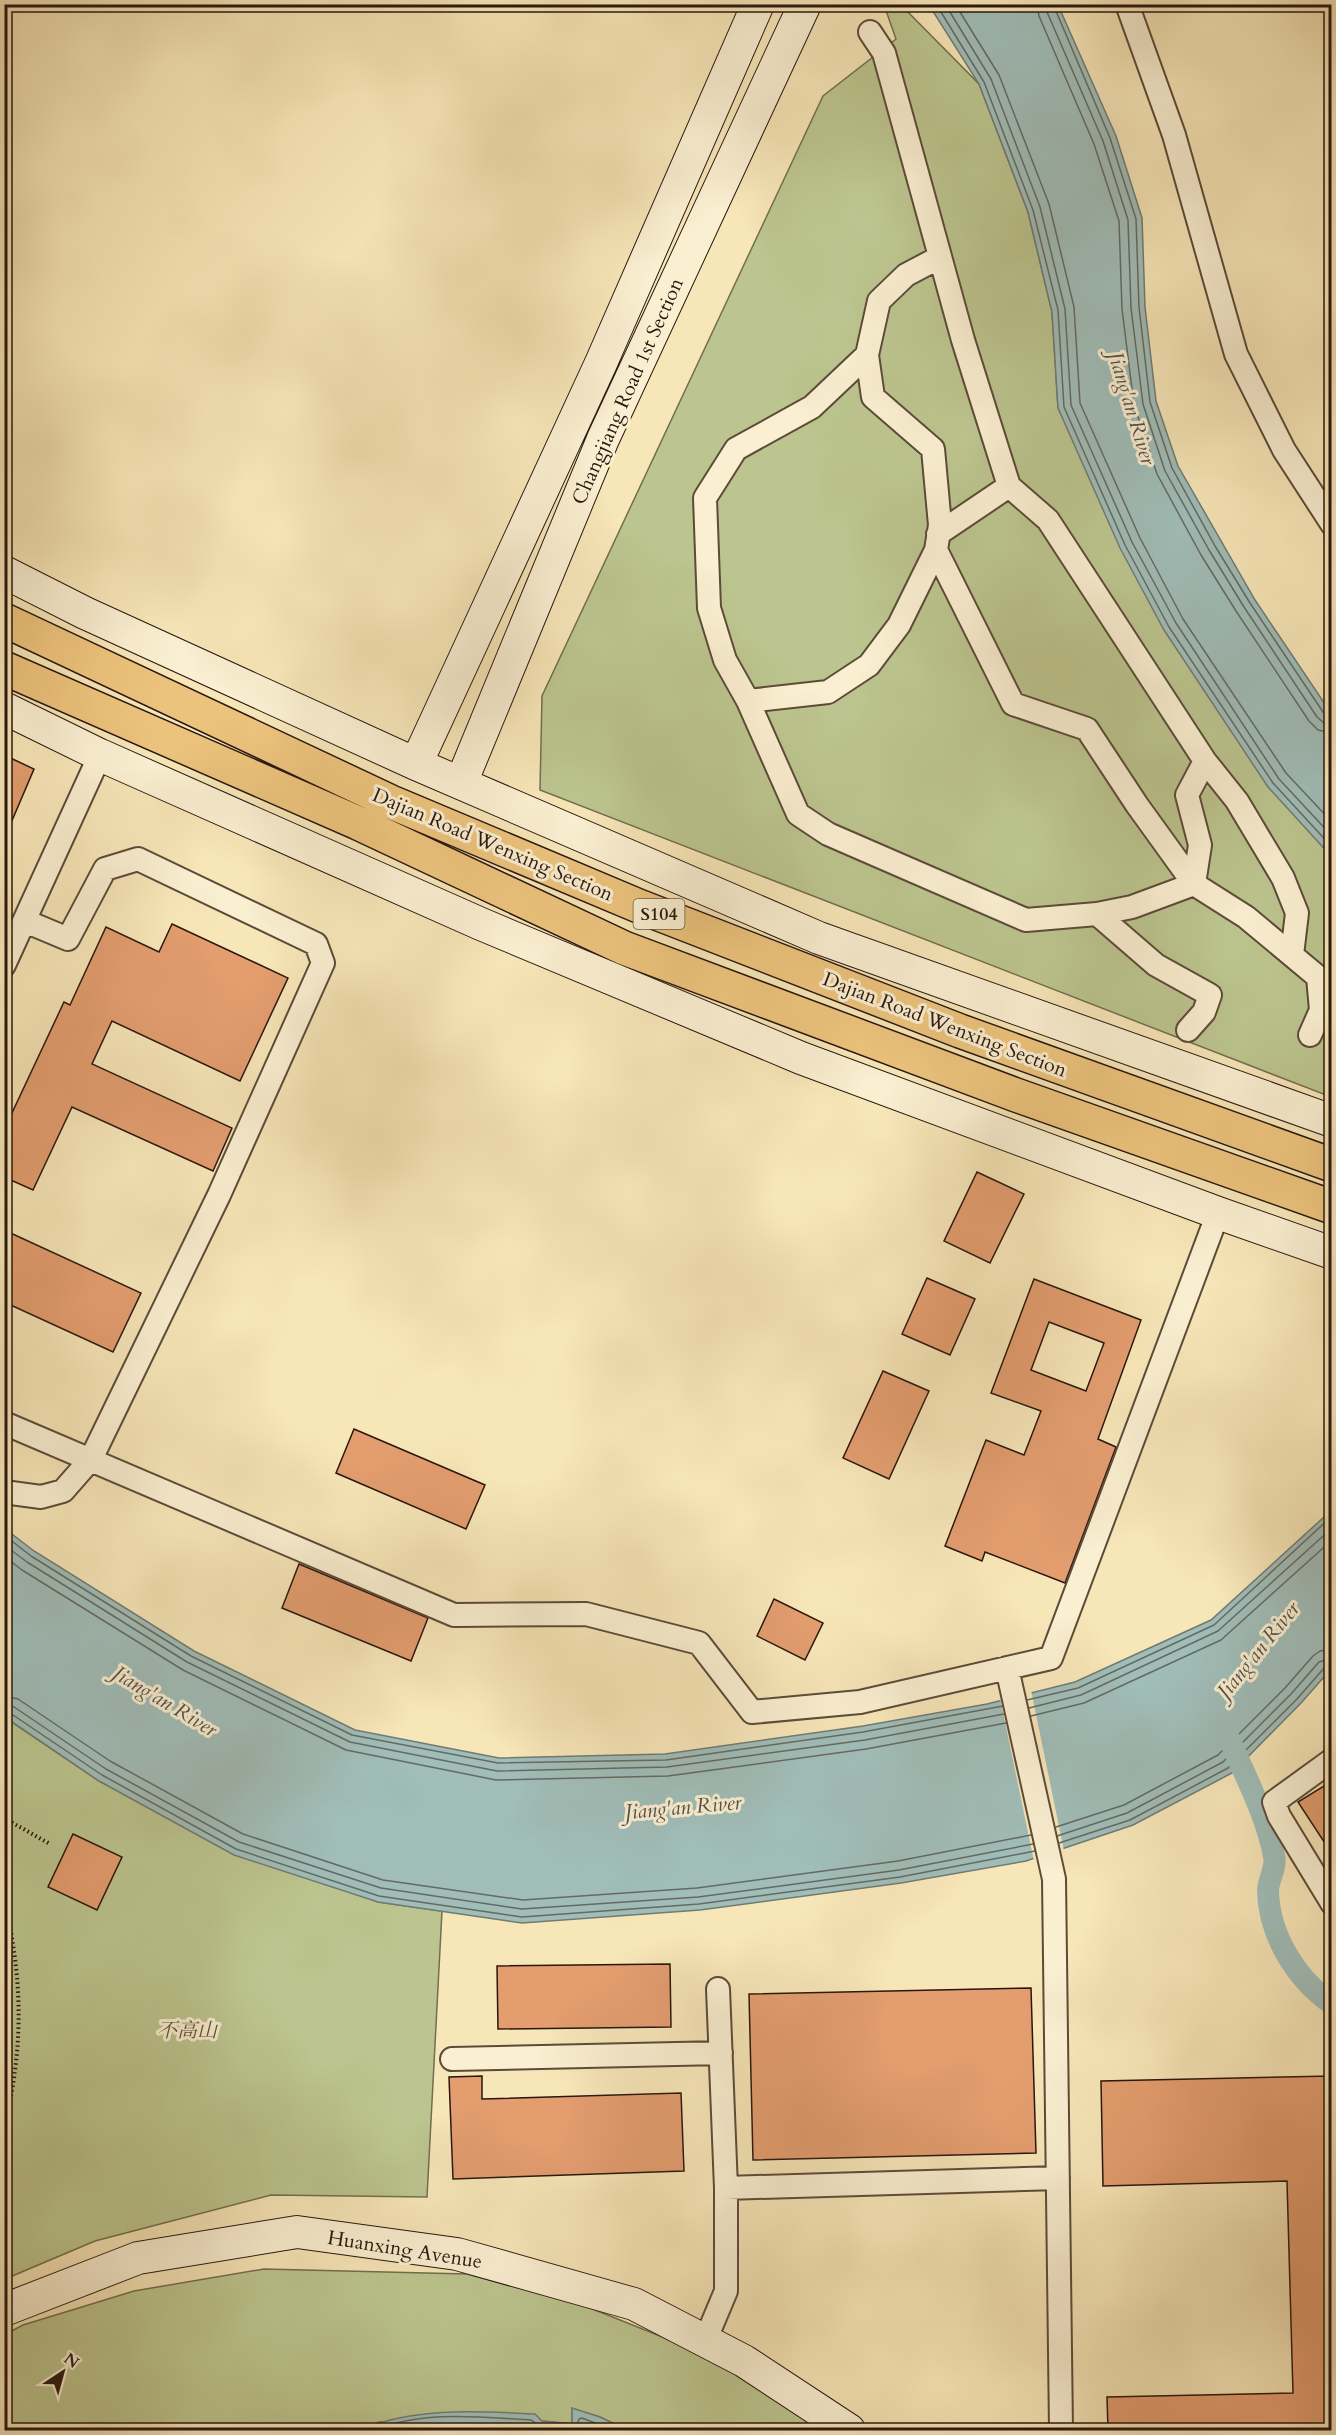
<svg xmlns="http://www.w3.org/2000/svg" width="1336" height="2435" viewBox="0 0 1336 2435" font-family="Cardo,'Noto Serif SC',serif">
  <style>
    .green { fill: #bcc58f; stroke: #726e4f; stroke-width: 1.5 }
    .water { fill: #a0bdb8; stroke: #707b74; stroke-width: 1.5 }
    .pier { fill: #f7e6b8 }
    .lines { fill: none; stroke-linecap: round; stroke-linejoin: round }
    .shore { stroke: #646a64; stroke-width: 1.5 }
    .canal { stroke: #a0bdb8; stroke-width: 22 }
    .building { fill: #e39d6f; stroke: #29170f; stroke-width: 1.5; fill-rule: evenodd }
    .street-casing { stroke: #5c4b39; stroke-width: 26 }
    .secondary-casing { stroke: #29170f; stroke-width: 34 }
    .primary-casing { stroke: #29170f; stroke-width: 36 }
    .path { stroke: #29170f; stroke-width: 4; stroke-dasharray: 1.5 3; stroke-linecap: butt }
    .street { stroke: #faefd1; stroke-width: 22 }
    .secondary { stroke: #faefd1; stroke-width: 32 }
    .primary { stroke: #ecc37c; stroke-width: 33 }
    .labels { text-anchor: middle; stroke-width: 6; stroke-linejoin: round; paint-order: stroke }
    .shield { fill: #faefd1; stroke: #685849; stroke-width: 1.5 }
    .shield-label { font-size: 18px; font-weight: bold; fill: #29170f }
    .street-label { font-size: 20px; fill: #29170f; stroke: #faefd1 }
    .park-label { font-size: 20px; font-style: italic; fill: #5c543c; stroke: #faefd1 }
    .water-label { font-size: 21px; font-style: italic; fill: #53514a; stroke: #faefd1 }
  </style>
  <rect width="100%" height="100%" fill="#f7e6b8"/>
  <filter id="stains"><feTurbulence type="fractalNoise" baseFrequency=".00333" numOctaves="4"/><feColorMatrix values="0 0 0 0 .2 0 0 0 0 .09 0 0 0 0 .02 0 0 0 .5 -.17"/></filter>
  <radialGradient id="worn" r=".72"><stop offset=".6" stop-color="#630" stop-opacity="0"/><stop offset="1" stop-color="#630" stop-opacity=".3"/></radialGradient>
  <path class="green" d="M884 5H901L979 84 1028 212 1052 312 1058 408 1317 839 1331 856V1097L540 790 542 696 823 96 896 39Z
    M4 1717 99 1781 378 1902 442 1911 427 2197 271 2195 95 2241 5 2279Z
    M264 2269 467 2274 580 2304 690 2348 775 2394 825 2430H627L600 2417 572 2409V2424L542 2421 379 2422 359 2430H5L4 2335 23 2325 134 2291Z"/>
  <path class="water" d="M929 5H1058L1116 136 1142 218 1145 307 1156 401 1178 466 1255 600 1331 713V856L1268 787 1164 630 1120 548 1058 408 1052 312 1028 212 979 84Z
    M1331 1505V1669L1301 1703 1232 1773 1133 1825 1026 1861 901 1883 700 1910 522 1923 378 1902 234 1855 99 1781 5 1717 4 1528 34 1551 194 1651 355 1730 499 1758 665 1754 863 1726 987 1704 1075 1682 1211 1620 1324 1517Z
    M572 2408 600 2417 627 2430H359C416 2407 474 2411 535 2414L542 2421 572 2424Z"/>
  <path class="pier" d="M1031 1690 1064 1851 1034 1861 1000 1698Z"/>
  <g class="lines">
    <path class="shore" d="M936 4 984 82 1033 210 1058 310 1064 407 1125 545 1169 627 1273 783 1332 847
      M945 4 991 79 1040 207 1065 309 1071 405 1132 542 1176 623 1279 779 1332 836
      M955 4 999 75 1049 204 1074 307 1080 403 1140 538 1183 619 1286 773 1332 822
      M1037 4 1039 16 1094 144 1119 221 1122 309 1134 405 1157 474 1201 555 1236 611 1309 721 1318 730 1332 733
      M1046 4 1047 12 1103 141 1128 220 1131 308 1143 404 1165 471 1209 550 1244 607 1317 717 1324 723 1332 724
      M1053 4 1110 138 1136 219 1139 307 1150 402 1172 468 1215 546 1250 603 1323 712 1332 716
      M4 1535 31 1556 191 1656 352 1735 498 1763 666 1760 863 1732 1003 1706
      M4 1545 27 1562 187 1662 350 1742 497 1771 667 1767 865 1740 1004 1714
      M4 1556 22 1570 183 1670 346 1750 496 1780 668 1776 866 1749 1006 1723
      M4 1696 18 1699 110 1761 243 1834 383 1880 523 1900 697 1888 898 1861 1031 1835
      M1027 1700 1078 1688 1214 1625 1332 1516
      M4 1705 14 1707 106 1769 239 1842 381 1888 522 1909 698 1897 899 1870 1033 1844
      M1029 1708 1081 1695 1218 1631 1332 1528
      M4 1712 10 1713 102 1775 236 1849 379 1896 522 1917 699 1904 900 1877 1035 1851
      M1031 1716 1084 1703 1221 1640 1332 1540
      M1056 1827 1124 1805 1218 1755 1285 1688 1313 1656 1320 1651 1332 1649
      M1057 1836 1127 1813 1223 1762 1291 1694 1319 1662 1332 1658
      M1059 1843 1130 1820 1228 1768 1297 1699 1325 1667 1332 1665
      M374 2430C423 2410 480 2417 531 2420 541 2428 564 2434 576 2428L579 2419 582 2418 613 2430
      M404 2430C445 2421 486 2425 528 2427L532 2430"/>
    <path class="canal" d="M1228 1736C1244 1774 1266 1814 1274 1856 1277 1867 1268 1880 1268 1891 1269 1935 1296 1979 1332 2004"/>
  </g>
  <path class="building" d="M4 755 34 769 5 837H4Z
    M172 924 288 978 240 1081 112 1021 92 1064 232 1128 213 1171 72 1107 33 1190 4 1177V1130L64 1002 70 1005 106 927 159 952Z
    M977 1172 1024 1194 990 1263 944 1241Z
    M4 1230 141 1293 113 1352 4 1302Z
    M927 1278 975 1299 950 1355 902 1334Z
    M1034 1279 1141 1320 1098 1439 1116 1447 1065 1583 985 1552 982 1561 945 1546 986 1440 1024 1455 1041 1411 991 1393ZM1049 1322 1104 1343 1086 1391 1031 1370Z
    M883 1371 929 1391 889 1479 843 1458Z
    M354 1429 485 1485 466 1529 336 1473Z
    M299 1564 428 1618 411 1661 282 1608Z
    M774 1599 823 1623 805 1660 757 1636Z
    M1332 1781V1854L1298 1802Z
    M73 1834 122 1857 97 1910 48 1887Z
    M670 1964 671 2027 498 2029 497 1966Z
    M1031 1988 1036 2153 753 2160 749 1994Z
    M482 2076V2099L681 2093 684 2171 453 2179 449 2077Z
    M1332 2076V2430H1108L1107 2397 1293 2393 1287 2181 1103 2186 1101 2081Z"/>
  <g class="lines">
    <g class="street-casing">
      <path id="street" d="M1127 4 1174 135 1236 354 1284 450 1332 524
        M870 32 884 53 963 340 1009 486 1048 520 1205 761 1187 795 1200 845 1194 884
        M940 257 906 275 879 301 867 355 812 407 736 449 705 498 709 608 725 660 748 701 798 814 828 834 1026 920 1097 914 1132 907 1194 884 1246 917 1318 977 1321 1010 1310 1035
        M938 534 1009 486
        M936 550 1013 704 1087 729 1137 805 1194 884
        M748 701 828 692 869 665 899 625 936 550 940 525 933 449 873 397 867 355
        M1205 761 1237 801 1283 878 1297 913 1292 955
        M1097 914 1156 965 1210 995 1204 1012 1188 1030
        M4 965 100 755
        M4 1423 454 1615 586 1614 699 1643 752 1712 860 1702 1051 1658 1218 1213
        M4 1492 41 1497 63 1491 91 1459 219 1195 323 963 316 944 138 859 105 869 68 939 25 921
        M1007 1668 1054 1879 1061 2430
        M1332 1760 1274 1802 1279 1816 1332 1903
        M452 2059 721 2053
        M726 2188 1058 2178
        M705 2341 726 2291V2188L718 1989"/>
    </g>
    <g class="secondary-casing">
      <path id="secondary" d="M4 572 85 613 416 764 819 938 1332 1121
        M4 708 100 755 481 924 801 1058 1218 1213 1332 1253
        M416 764 601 363 758 4
        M461 783 603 439 805 4
        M4 2310 138 2258 297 2232 457 2254 634 2304 744 2361 849 2430"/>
    </g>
    <g class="primary-casing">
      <path id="primary" d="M4 620 391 802 641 907 960 1031 1332 1165
        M4 668 358 823 624 948 1016 1095 1332 1207"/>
    </g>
    <path class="path" d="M4 1818 50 1844
      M4 1898C23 1981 24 2046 4 2129"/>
    <use href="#street" class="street"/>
    <use href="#secondary" class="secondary"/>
    <use href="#primary" class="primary"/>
  </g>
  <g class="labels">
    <rect class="shield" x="633.5" y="899" width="51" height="30" rx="4.5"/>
    <g class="shield-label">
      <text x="659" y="920">S104</text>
    </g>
    <g class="street-label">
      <text transform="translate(627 391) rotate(-66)" y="7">Changjiang Road 1st Section</text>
      <text transform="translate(493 844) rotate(23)" y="7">Dajian Road Wenxing Section</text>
      <text transform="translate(945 1024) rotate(21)" y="7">Dajian Road Wenxing Section</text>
      <text transform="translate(405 2249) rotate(9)" y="7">Huanxing Avenue</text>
    </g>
    <g class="park-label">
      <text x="187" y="2037">不高山</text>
    </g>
    <g class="water-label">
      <text transform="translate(1132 408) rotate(73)" y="7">Jiang'an River</text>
      <text transform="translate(1258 1650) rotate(-51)" y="7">Jiang'an River</text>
      <text transform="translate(165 1701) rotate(31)" y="7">Jiang'an River</text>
      <text transform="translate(683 1807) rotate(-5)" y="7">Jiang'an River</text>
    </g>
  </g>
  <rect width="1336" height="2435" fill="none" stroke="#f7e6b8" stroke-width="24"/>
  <rect x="6" y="6" width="1324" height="2423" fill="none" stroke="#29170f" stroke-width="3"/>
  <rect x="12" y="12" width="1312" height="2411" fill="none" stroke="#29170f" stroke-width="1.5"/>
  <g transform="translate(63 2372) rotate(36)" stroke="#faefd1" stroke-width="4.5" paint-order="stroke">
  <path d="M0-4.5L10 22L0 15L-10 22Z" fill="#29170f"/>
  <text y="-9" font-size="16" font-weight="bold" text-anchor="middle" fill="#29170f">N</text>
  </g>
  <rect width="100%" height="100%" filter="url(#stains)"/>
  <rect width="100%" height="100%" fill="url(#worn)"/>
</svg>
